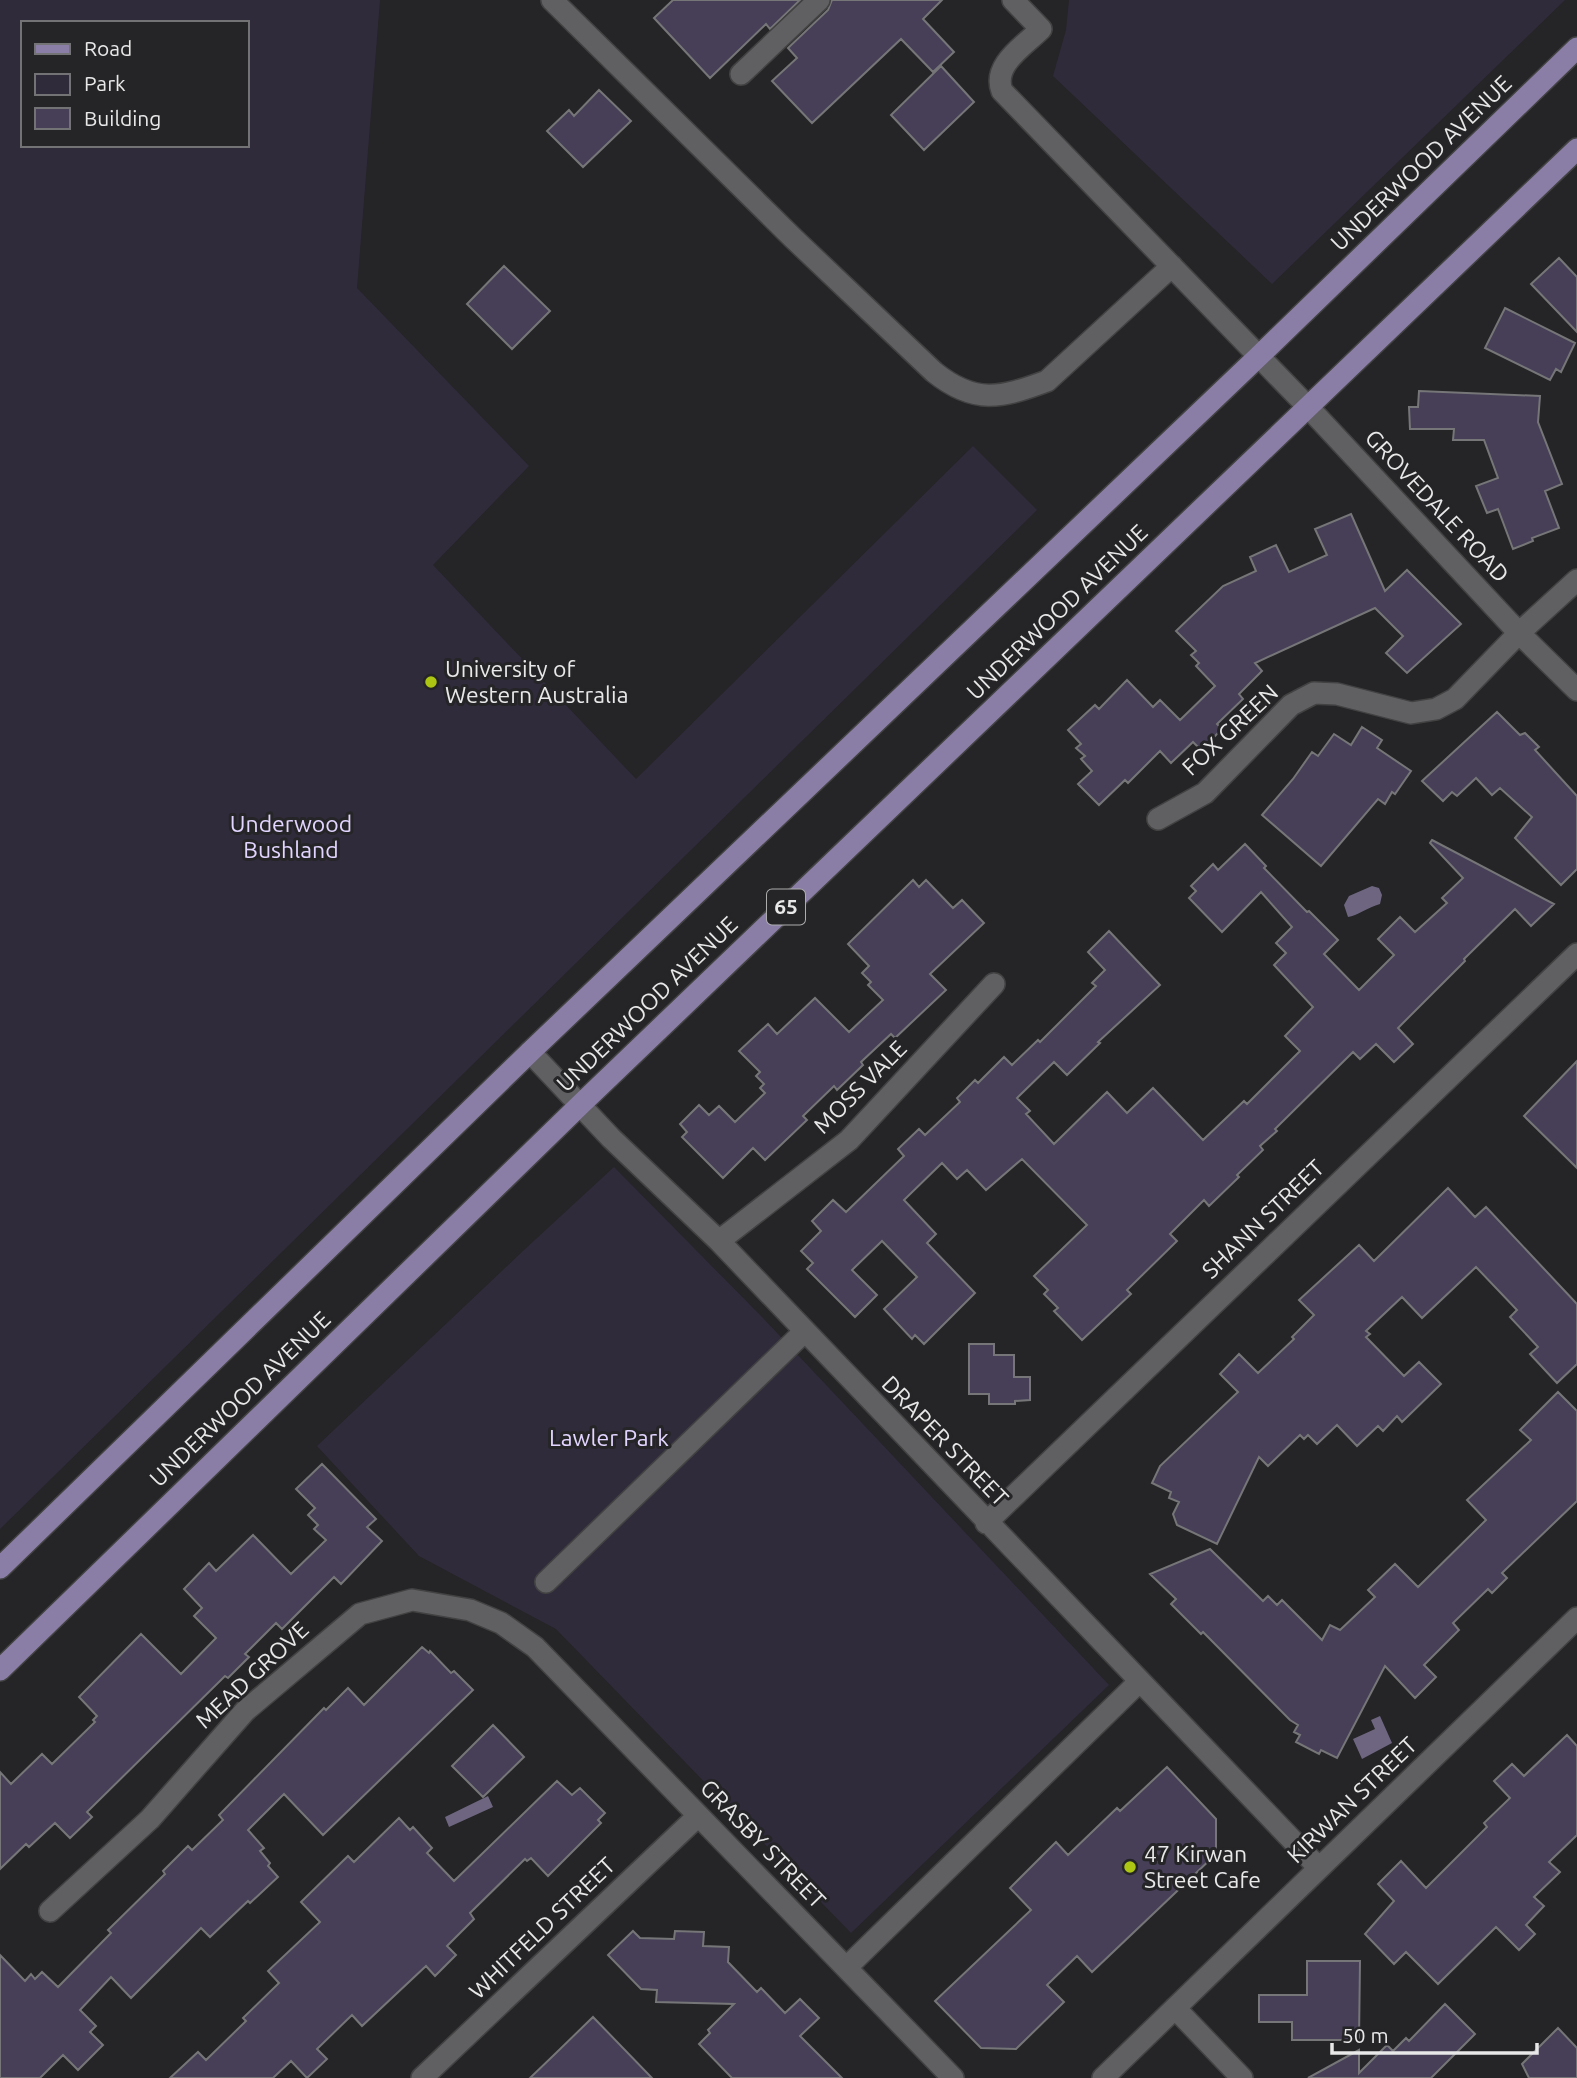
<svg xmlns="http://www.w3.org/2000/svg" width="1577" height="2078" viewBox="0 0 1577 2078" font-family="Ubuntu,sans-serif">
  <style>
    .green { fill: #302b3b; fill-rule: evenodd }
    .water { fill: #6e6680 }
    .building { fill: #463f57; stroke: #767678; stroke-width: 2 }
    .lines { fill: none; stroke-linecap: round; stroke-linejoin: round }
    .minor-casing { stroke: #424243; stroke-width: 24 }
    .major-casing { stroke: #424243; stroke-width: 24 }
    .minor { stroke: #605f62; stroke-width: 21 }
    .major { stroke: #8b7ea6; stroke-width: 21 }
    .poi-dot { fill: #acc613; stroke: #252426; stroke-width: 2.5 }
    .labels { text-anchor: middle; stroke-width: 6; stroke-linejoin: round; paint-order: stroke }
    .shield { fill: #252426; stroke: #aeadae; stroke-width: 2 }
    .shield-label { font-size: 21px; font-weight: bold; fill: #e8e8e9 }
    .street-label { font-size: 23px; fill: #e8e8e9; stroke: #252426 }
    .poi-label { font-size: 23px; fill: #e8e8e9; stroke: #252426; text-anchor: start }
    .park-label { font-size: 23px; fill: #e2d5ff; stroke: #252426 }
  </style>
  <rect width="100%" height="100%" fill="#252426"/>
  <path class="green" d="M0 0H380L357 288 529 466 433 565 636 779 973 446 1037 510 0 1529ZM23 23H247V145H23Z
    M1069 0H1565L1272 284 1053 76 1066 30Z
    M614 1167 762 1317 1109 1685 851 1933 556 1629 419 1556 317 1446 523 1251Z"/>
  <path class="water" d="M1372 886 1379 888 1382 895 1380 904C1368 907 1357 916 1348 917L1344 905 1349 896Z
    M1380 1716 1392 1743 1362 1759 1353 1739 1375 1729 1371 1720Z
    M488 1796 493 1807 449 1827 445 1817Z"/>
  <path class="building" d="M673 0H800L770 29 766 24 710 78 654 18Z
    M832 0H942L923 19 954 52 933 72 901 39 812 123 772 81 797 58 788 48 828 10Z
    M941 66 974 102 924 150 891 115Z
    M599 90 631 121 583 167 547 131 569 110 574 116Z
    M1559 258 1577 277V332L1531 284Z
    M504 266 550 311 512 349 467 304Z
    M1505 308 1575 343 1561 372 1556 369 1550 380 1485 348Z
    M1419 391 1540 396 1538 422 1562 484 1545 491 1559 528 1532 538 1533 541 1513 549 1498 509 1487 513 1476 486 1498 478 1484 440H1453L1454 429H1410L1409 407H1418Z
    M1351 514 1385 591 1407 570 1461 624 1407 673 1386 653 1403 636 1375 608 1255 663 1262 671 1239 694 1243 699 1217 724 1222 729 1201 750 1193 742 1171 763 1160 751 1128 783 1125 780 1099 805 1078 784 1092 771 1081 759 1085 756 1076 748 1081 744 1068 730 1095 705 1099 709 1127 680 1153 707 1160 700 1180 720 1215 686 1196 666 1199 663 1191 655 1196 651 1176 631 1223 586 1256 571 1250 557 1276 545 1289 572 1327 555 1315 529Z
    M1497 712 1520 735 1525 733 1539 747 1535 750 1577 796V869L1561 885 1515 838 1532 817 1500 788 1492 795 1476 778 1457 796 1452 792 1443 801 1422 781Z
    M1362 727 1382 740 1377 748 1411 771 1395 794 1392 792 1385 804 1378 799 1321 866 1262 815 1293 779 1312 752 1318 756 1334 734 1351 745Z
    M1432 840 1554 904 1531 926 1515 909 1464 959 1465 961 1398 1028 1413 1044 1394 1062 1376 1044 1360 1059 1353 1052 1275 1129 1277 1131 1260 1146 1263 1150 1237 1175 1239 1177 1209 1206 1204 1200 1170 1234 1177 1241 1127 1290 1131 1294 1082 1340 1054 1311 1058 1308 1044 1294 1048 1290 1034 1276 1087 1225 1022 1159 986 1190 967 1170 957 1179 942 1163 904 1200 936 1234 927 1243 975 1293 924 1344 915 1335 912 1339 884 1309 917 1277 882 1241 852 1270 877 1295 855 1317 807 1269 813 1263 801 1251 821 1231 812 1221 833 1200 846 1212 904 1156 898 1149 919 1129 925 1135 960 1102 957 1098 975 1080 978 1083 1004 1057 1012 1065 1038 1040 1040 1042 1096 986 1092 983 1105 970 1088 952 1109 931 1160 985 1098 1042 1100 1043 1067 1075 1054 1062 1017 1098 1030 1111 1026 1114 1054 1144 1107 1092 1127 1113 1153 1088 1203 1140 1244 1101 1247 1104 1300 1051 1285 1036 1313 1007 1274 965 1286 953 1276 943 1292 927 1261 892 1222 932 1189 898 1196 891 1191 886 1213 864 1218 870 1245 844 1266 866 1264 868 1307 912 1309 911 1338 940 1324 954 1359 990 1394 955 1378 939 1400 917 1415 932 1447 903 1442 898 1463 878 1430 843Z
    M913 880 919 887 926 880 953 908 962 900 984 923 930 974 946 990 895 1038 891 1034 861 1062 863 1065 837 1090 834 1086 803 1116 807 1120 765 1160 753 1148 723 1178 682 1137 687 1132 680 1124 699 1105 709 1115 719 1106 735 1122 765 1093 760 1088 764 1084 756 1076 760 1072 739 1051 768 1024 777 1034 815 998 849 1032 883 1000 868 985 871 982 862 973 869 966 848 944Z
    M1577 1061V1168L1524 1116Z
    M1448 1188 1475 1217 1486 1207 1577 1304V1364L1557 1383 1530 1354 1538 1347 1510 1317 1517 1310 1476 1267 1422 1318 1402 1297 1366 1331 1370 1334 1366 1337 1404 1376 1419 1362 1441 1384 1402 1422 1397 1416 1383 1431 1378 1426 1357 1446 1337 1425 1317 1444 1308 1435 1304 1439 1300 1435 1268 1466 1259 1457 1217 1544 1177 1525 1173 1514 1179 1502 1169 1498 1171 1492 1152 1483 1160 1466 1238 1392 1220 1374 1239 1354 1258 1373 1294 1339 1292 1337 1314 1315 1299 1300 1359 1245 1374 1261Z
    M969 1344H994V1355H1014V1377H1030V1400L1015 1401V1404H989V1394H969Z
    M1558 1392 1577 1411V1501L1502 1573 1507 1578 1492 1593 1488 1589 1453 1623 1459 1630 1424 1665 1436 1677 1415 1698 1385 1666 1337 1758 1321 1750 1319 1754 1296 1742 1300 1735 1294 1732 1298 1725 1290 1720 1203 1632 1201 1634 1171 1604 1176 1599 1150 1574 1210 1549 1263 1601 1268 1596 1277 1605 1282 1600 1322 1640 1330 1625 1340 1630 1375 1597 1368 1590 1395 1564 1418 1587 1486 1520 1467 1500 1531 1440 1520 1430Z
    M322 1464 376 1519 367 1527 382 1541 341 1584 334 1577 282 1629 276 1623 245 1654 249 1657 228 1678 225 1676 87 1812 92 1817 70 1838 55 1823 29 1847 26 1844 0 1869V1772L11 1784 42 1754 52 1764 95 1722 93 1720 97 1716 79 1697 141 1634 181 1674 216 1638 194 1616 202 1608 184 1589 209 1563 216 1571 253 1535 291 1574 326 1540 314 1529 318 1525 308 1515 315 1508 296 1489Z
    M422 1647 429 1653 430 1651 451 1673 454 1671 473 1690 323 1835 284 1794 248 1830 264 1848 260 1851 270 1863 268 1866 278 1877 250 1903 248 1901 210 1937 201 1928 131 1998 111 1977 80 2010 96 2026 90 2032 103 2045 78 2070 63 2055 40 2078H0V1955L25 1981 31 1974 35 1979 42 1972 58 1987 111 1933 108 1930 165 1874 163 1871 188 1846 192 1850 223 1820 219 1815 324 1708 326 1710 348 1688 364 1705Z
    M493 1725 524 1757 483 1797 452 1766Z
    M1567 1735 1577 1746V1835L1549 1862 1560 1872 1534 1897 1544 1906 1526 1925 1535 1934 1519 1950 1496 1927 1438 1984 1406 1952 1394 1964 1365 1934 1394 1901 1378 1884 1401 1861 1426 1888 1487 1827 1484 1823 1510 1798 1494 1781 1512 1764 1524 1776Z
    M1167 1767 1216 1819V1854L1092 1972 1077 1956 1047 1985 1064 2002 1016 2049 981 2048 935 2001 1031 1910 1010 1888 1056 1842 1068 1855 1117 1808 1120 1811Z
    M557 1781 572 1795 580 1788 605 1813 598 1820 601 1823 548 1876 531 1858 527 1861 525 1859 470 1913 474 1919 447 1946 456 1955 435 1976 426 1966 362 2026 352 2015 317 2049 327 2059 307 2078 291 2061 273 2078H170L198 2052 206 2060 246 2021 243 2018 279 1983 268 1971 320 1922 301 1902 348 1856 354 1862 399 1818 410 1830 413 1827 432 1848 427 1853 454 1881Z
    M633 1931 640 1938 674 1939 675 1931 704 1932 703 1946 729 1947 728 1962 757 1992 761 1988 785 2013 800 1999 819 2018 800 2036 842 2078H732L699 2044 710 2033 708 2030 734 2004 656 2002 657 1990 641 1989 608 1955Z
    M1307 1961H1360L1359 2040H1292V2022H1259V1995H1307Z
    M1445 2004 1475 2034 1431 2078H1308L1359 2050V2073L1387 2045 1393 2051 1406 2038 1409 2041Z
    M593 2017 652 2078H530L556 2053Z
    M1558 2028 1577 2048V2078H1529L1522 2064Z"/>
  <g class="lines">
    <g class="minor-casing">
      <path id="minor" d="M552 0 793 238 934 372C975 405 1001 398 1047 381L1172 266
        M1013 0 1041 29C1024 46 992 65 1002 91L1309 408 1519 633 1577 690
        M741 74 819 0
        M1158 819 1205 793 1291 705 1314 693 1337 694 1411 713 1436 709 1455 699 1519 633 1577 580
        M530 1052 611 1138 719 1241 1319 1868
        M719 1241 849 1140 994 984
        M986 1523 1577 954
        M546 1582 805 1331
        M50 1911 150 1819 245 1711 360 1614 412 1600 470 1610 501 1623 535 1647 953 2078
        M847 1967 1140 1681
        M1175 2008 1242 2078
        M422 2078 698 1816
        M1103 2078 1577 1618"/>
    </g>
    <g class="major-casing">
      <path id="major" d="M0 1568 530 1052 1259 356 1577 48
        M0 1670 580 1105 1577 149"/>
    </g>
    <use href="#minor" class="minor"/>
    <use href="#major" class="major"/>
  </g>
  <g class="poi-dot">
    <circle cx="431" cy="682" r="7"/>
    <circle cx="1130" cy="1867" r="7"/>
  </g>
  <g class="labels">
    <rect class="shield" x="767" y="889.5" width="38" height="35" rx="5"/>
    <g class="shield-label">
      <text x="786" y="914">65</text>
    </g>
    <g class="street-label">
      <text transform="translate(1421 163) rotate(-44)" y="8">UNDERWOOD AVENUE</text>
      <text transform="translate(1437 506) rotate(47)" y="8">GROVEDALE ROAD</text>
      <text transform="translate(1057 612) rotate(-44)" y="8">UNDERWOOD AVENUE</text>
      <text transform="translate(1230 730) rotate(-43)" y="8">FOX GREEN</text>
      <text transform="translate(647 1004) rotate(-44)" y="8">UNDERWOOD AVENUE</text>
      <text transform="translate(860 1087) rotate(-45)" y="8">MOSS VALE</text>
      <text transform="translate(1263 1219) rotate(-44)" y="8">SHANN STREET</text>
      <text transform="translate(240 1399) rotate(-44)" y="8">UNDERWOOD AVENUE</text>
      <text transform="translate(945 1441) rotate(46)" y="8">DRAPER STREET</text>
      <text transform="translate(252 1675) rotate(-43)" y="8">MEAD GROVE</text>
      <text transform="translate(1352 1800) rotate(-44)" y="8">KIRWAN STREET</text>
      <text transform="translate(763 1844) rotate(46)" y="8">GRASBY STREET</text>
      <text transform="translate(542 1928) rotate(-44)" y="8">WHITFELD STREET</text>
    </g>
    <g class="poi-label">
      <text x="445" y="677">University of<tspan x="445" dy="26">Western Australia</tspan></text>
      <text x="1144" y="1862">47 Kirwan<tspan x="1144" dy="26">Street Cafe</tspan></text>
    </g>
    <g class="park-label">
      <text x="291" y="832">Underwood<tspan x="291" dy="26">Bushland</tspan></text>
      <text x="609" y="1446">Lawler Park</text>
    </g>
  </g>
  <rect x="21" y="21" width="228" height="126" fill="#252426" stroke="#737274" stroke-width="2"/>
  <rect x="35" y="44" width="35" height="10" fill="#8b7ea6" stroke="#737274" stroke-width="2"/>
  <text x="84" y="56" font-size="21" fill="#e8e8e9">Road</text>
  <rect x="35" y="74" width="35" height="21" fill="#302b3b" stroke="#737274" stroke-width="2"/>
  <text x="84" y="91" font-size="21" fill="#e8e8e9">Park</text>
  <rect x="35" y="108" width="35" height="21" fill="#463f57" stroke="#737274" stroke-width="2"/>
  <text x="84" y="126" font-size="21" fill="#e8e8e9">Building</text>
  <path d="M1332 2043v10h205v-10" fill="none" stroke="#e8e8e9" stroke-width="3.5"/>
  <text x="1342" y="2043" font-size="21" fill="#e8e8e9" stroke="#252426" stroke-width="5" paint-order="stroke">50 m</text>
</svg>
